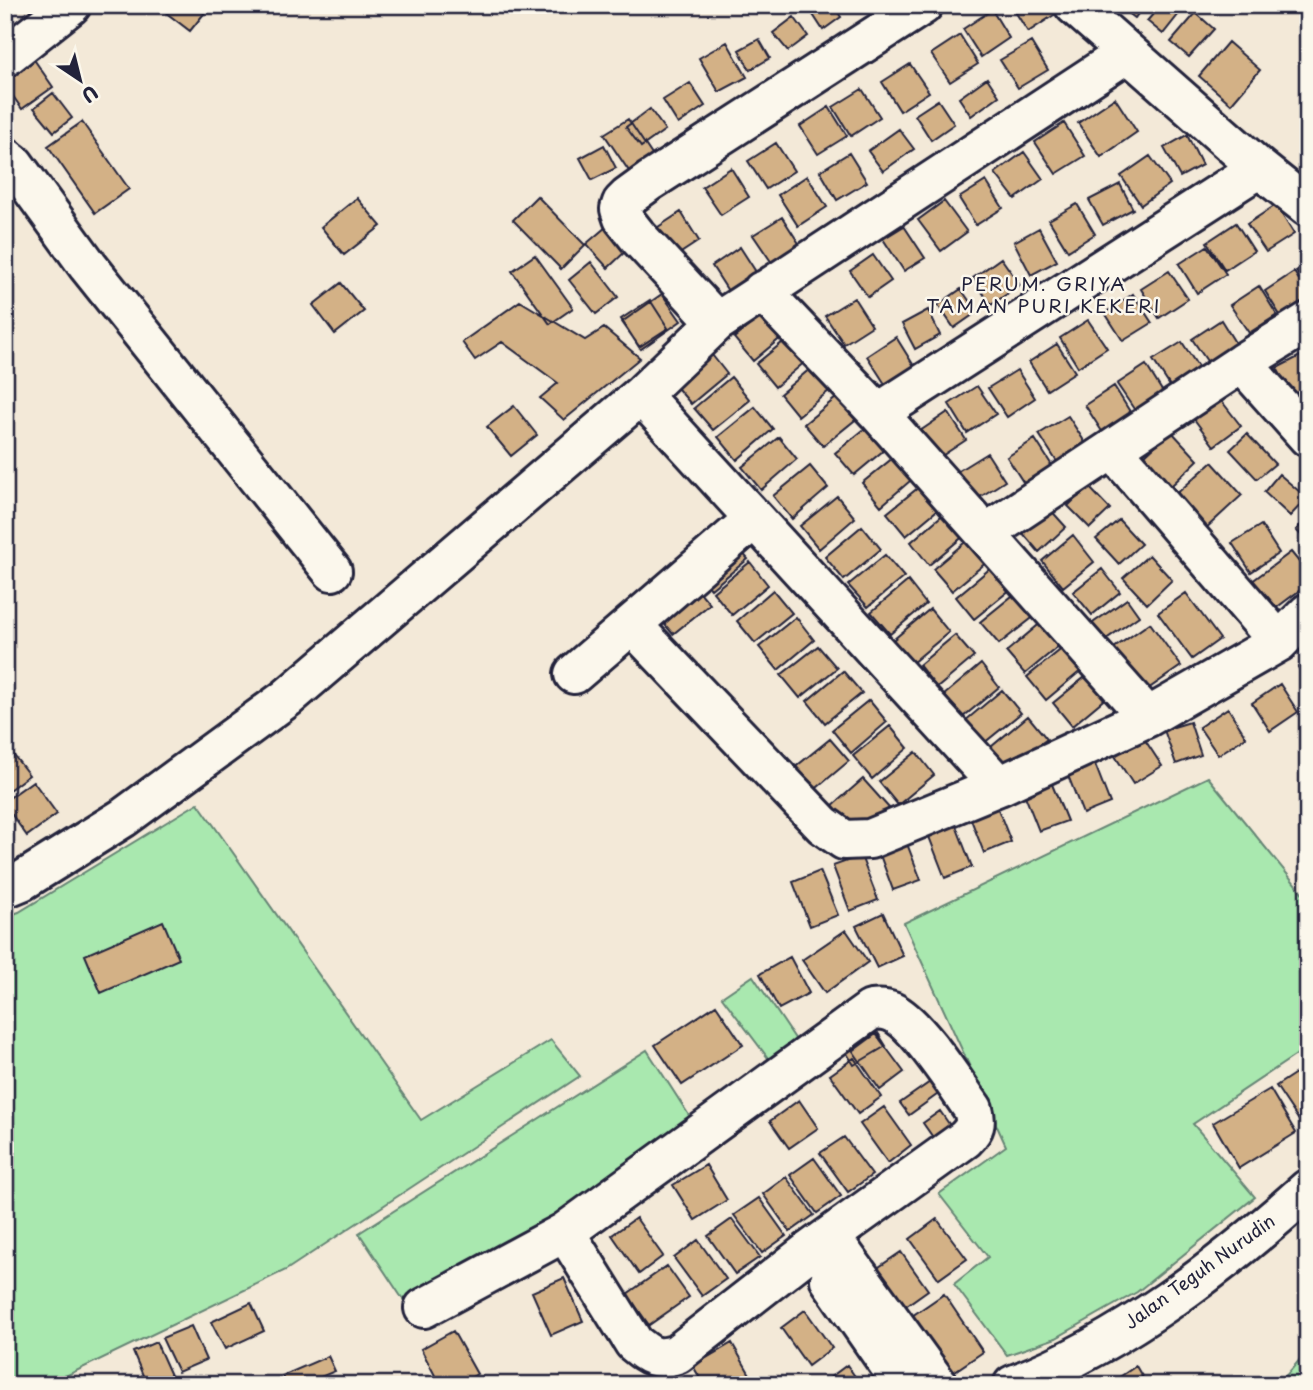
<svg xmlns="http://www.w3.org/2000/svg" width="1313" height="1390" viewBox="0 0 1313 1390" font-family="'Playpen Sans',sans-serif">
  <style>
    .green { fill: #a9e8af; stroke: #668575; stroke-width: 2 }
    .building { fill: #d3b186; stroke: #22223b; stroke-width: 2 }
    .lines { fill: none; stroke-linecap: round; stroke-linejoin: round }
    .minor-casing { stroke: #22223b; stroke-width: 44 }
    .tertiary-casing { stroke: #22223b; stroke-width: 44 }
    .minor { stroke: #fbf7ec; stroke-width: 38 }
    .tertiary { stroke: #fbf7ec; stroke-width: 38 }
    .labels { text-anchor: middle; stroke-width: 5; stroke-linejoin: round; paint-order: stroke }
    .street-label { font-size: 18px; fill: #22223b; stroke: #fbf7ec }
    .neighbourhood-label { font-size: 19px; letter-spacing: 2px; fill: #22223b; stroke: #fbf7ec }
  </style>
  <rect width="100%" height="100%" fill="#f3e9d8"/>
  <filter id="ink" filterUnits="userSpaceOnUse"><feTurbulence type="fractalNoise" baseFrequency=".0143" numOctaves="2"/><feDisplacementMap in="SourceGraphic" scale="14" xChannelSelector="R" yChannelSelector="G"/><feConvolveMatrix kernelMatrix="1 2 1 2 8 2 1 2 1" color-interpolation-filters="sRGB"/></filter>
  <g filter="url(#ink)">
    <path class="green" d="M1208 777 1305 896H1308V1045L1296 1055 1193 1124 1255 1197 1137 1292 1056 1338 1007 1355 954 1284 988 1257 939 1194 1006 1146 904 923Z
      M198 803 421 1120 551 1040 580 1076 286 1270 47 1385H5V917L19 912Z
      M753 976 800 1046 774 1066 722 997Z
      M647 1050 692 1120 558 1216 406 1304 359 1233Z
      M1308 1350V1385H1278Z"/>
    <path class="building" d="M156 5H211L190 31Z
      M811 5H833L841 17 823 30 808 7Z
      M1011 5H1052L1057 13 1028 32Z
      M1119 5H1144L1135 18 1119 6Z
      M1161 5H1186L1163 34 1147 21Z
      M992 10 1009 38 981 57 963 29Z
      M1196 13 1214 29 1189 57 1171 42Z
      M794 17 808 36 788 51 773 33Z
      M960 35 978 64 950 82 931 54Z
      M759 39 770 58 750 70 739 50Z
      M727 42 747 77 719 92 699 58Z
      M1031 42 1048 70 1018 88 1000 60Z
      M1228 42 1260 70 1231 104 1199 76Z
      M33 58 53 87 22 109 5 85V77Z
      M910 64 929 92 900 111 882 82Z
      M987 78 999 96 971 116 959 98Z
      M690 83 705 106 678 124 663 100Z
      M862 89 880 117 851 136 833 107Z
      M53 93 72 118 54 132 34 108Z
      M1115 98 1137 132 1101 157 1078 123Z
      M938 100 954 124 931 140 915 115Z
      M829 107 847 136 818 154 800 126Z
      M650 109 665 130 641 147 626 127Z
      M628 119 656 161 633 177 604 134Z
      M82 122 129 189 95 213 48 146Z
      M1064 123 1085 156 1056 174 1035 142Z
      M899 129 914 149 883 171 868 151Z
      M1187 135 1202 165 1180 177 1164 148Z
      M776 143 794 171 766 189 748 161Z
      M604 145 616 168 592 180 580 158Z
      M1024 152 1043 179 1015 199 995 173Z
      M849 153 867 182 837 200 820 171Z
      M1150 156 1170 184 1141 205 1121 176Z
      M731 168 749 197 721 215 702 187Z
      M807 176 827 207 798 226 778 195Z
      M986 181 1003 208 976 225 959 198Z
      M1120 184 1133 209 1103 225 1089 200Z
      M537 196 585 245 561 269 513 220Z
      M357 198 381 226 344 255 321 227Z
      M944 201 967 232 941 251 918 220Z
      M1077 204 1095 234 1068 251 1049 220Z
      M1276 205 1294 234 1266 252 1247 224Z
      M681 212 699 241 670 260 652 231Z
      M782 217 800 245 772 263 753 235Z
      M1236 223 1254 251 1225 270 1207 242Z
      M904 226 925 258 904 271 883 239Z
      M606 227 627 250 608 268 586 244Z
      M1039 228 1057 261 1031 275 1014 242Z
      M1207 246 1226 274 1197 293 1179 264Z
      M740 247 758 275 730 294 712 266Z
      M535 255 573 308 550 324 512 271Z
      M873 255 891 281 868 297 850 271Z
      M1001 258 1020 285 991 305 973 278Z
      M591 262 618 297 596 314 569 280Z
      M1308 263V290L1296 271Z
      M1169 271 1188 299 1159 318 1141 289Z
      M1294 272 1308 294V304L1283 320 1265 291Z
      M341 283 364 311 335 334 313 305Z
      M1259 286 1277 315 1249 333 1230 305Z
      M961 289 977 312 954 328 938 305Z
      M662 294 681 321 641 349 622 322Z
      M1133 294 1152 323 1123 341 1105 313Z
      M854 298 872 326 844 344 825 316Z
      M650 300 668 328 639 347 621 319Z
      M520 301 585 340 604 328 640 358 564 420 540 398 558 383 502 342 475 360 462 342Z
      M771 308 789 331 753 361 734 338Z
      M928 310 940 335 915 349 902 324Z
      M1088 320 1107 348 1078 367 1060 338Z
      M1221 320 1239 349 1211 367 1192 339Z
      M793 334 812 356 775 387 756 364Z
      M896 337 914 366 885 384 867 356Z
      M1182 342 1200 370 1172 389 1153 360Z
      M1057 344 1075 372 1047 390 1029 362Z
      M709 351 727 374 691 404 672 382Z
      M1308 352V389L1292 397 1277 368Z
      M817 363 835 386 798 416 780 394Z
      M1146 365 1164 394 1136 412 1117 384Z
      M1017 370 1035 398 1007 417 988 388Z
      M731 377 750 400 713 430 694 408Z
      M977 386 996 414 967 433 949 404Z
      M1114 386 1132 415 1103 433 1085 405Z
      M841 394 860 416 823 446 804 424Z
      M1220 399 1241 426 1214 446 1194 419Z
      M514 406 537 435 511 456 487 427Z
      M755 407 773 429 737 460 718 437Z
      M948 412 966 440 937 459 920 431Z
      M1068 416 1086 444 1057 462 1039 434Z
      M872 423 890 445 854 475 835 453Z
      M1171 431 1198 460 1171 486 1143 457Z
      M1247 434 1275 464 1257 479 1230 450Z
      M779 437 797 459 761 490 742 467Z
      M1035 439 1053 467 1025 485 1007 457Z
      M899 453 917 475 881 506 862 483Z
      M987 453 1005 481 977 499 958 471Z
      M1212 462 1242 495 1204 530 1174 496Z
      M810 466 828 488 792 519 773 496Z
      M1279 474 1307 498 1290 516 1264 492Z
      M924 483 942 506 906 536 887 513Z
      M1088 486 1110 509 1090 528 1068 506Z
      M837 496 855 518 819 549 800 526Z
      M1048 507 1066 527 1039 552 1021 531Z
      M947 511 966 534 929 565 911 542Z
      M1308 518V542L1296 530Z
      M1119 520 1141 544 1119 564 1096 539Z
      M1261 525 1279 553 1251 572 1232 543Z
      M862 526 881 549 844 580 825 557Z
      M1073 535 1094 562 1063 587 1042 561Z
      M729 537 748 559 711 589 692 567Z
      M970 538 988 561 952 591 933 569Z
      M1291 552 1308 573V584L1272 611 1251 582Z
      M885 555 904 577 868 607 848 585Z
      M1149 555 1172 580 1147 604 1123 578Z
      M750 562 768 585 732 615 713 592Z
      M992 567 1011 589 974 619 956 597Z
      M1102 569 1120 592 1092 615 1073 592Z
      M691 581 710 604 673 634 654 612Z
      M908 581 926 604 890 634 871 612Z
      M773 590 792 613 755 643 737 621Z
      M1017 592 1036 615 999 644 980 622Z
      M1186 593 1220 639 1192 659 1158 613Z
      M1127 599 1139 616 1092 649 1080 632Z
      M930 609 949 632 912 663 893 640Z
      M796 617 814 640 778 670 759 647Z
      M1043 621 1061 644 1025 674 1006 652Z
      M1150 623 1181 666 1145 691 1114 648Z
      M955 635 974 657 937 688 919 665Z
      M818 646 837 668 800 698 781 675Z
      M1064 647 1083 669 1046 700 1027 677Z
      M1308 661V683L1298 667Z
      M981 664 999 687 963 717 944 695Z
      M843 671 862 693 825 723 807 701Z
      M1090 673 1108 696 1072 726 1053 703Z
      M1280 684 1298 712 1270 731 1252 703Z
      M1002 690 1021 713 984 743 965 721Z
      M869 700 887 722 851 753 832 730Z
      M1228 708 1246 737 1218 755 1199 727Z
      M1028 716 1047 739 1009 769 991 747Z
      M1190 722 1201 755 1176 764 1164 730Z
      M890 726 908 748 872 779 853 756Z
      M1143 737 1162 766 1133 784 1115 756Z
      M830 739 849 761 812 792 793 769Z
      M5 744 29 775 5 793Z
      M916 752 934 775 898 805 879 782Z
      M1093 759 1110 803 1083 814 1066 770Z
      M1049 777 1067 821 1039 831 1022 788Z
      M863 779 889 808 858 835 832 806Z
      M33 781 57 814 27 836 5 805V801Z
      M994 799 1011 842 984 853 967 809Z
      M955 823 972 867 945 878 928 834Z
      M904 836 921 880 893 890 877 847Z
      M861 856 878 900 850 911 833 866Z
      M820 871 838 915 810 926 793 882Z
      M883 913 903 956 877 968 856 926Z
      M163 921 179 959 101 993 85 955Z
      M846 930 868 962 825 993 802 960Z
      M790 957 809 993 779 1009 760 974Z
      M716 1005 743 1045 682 1085 655 1045Z
      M878 1033 886 1046 854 1065 846 1052Z
      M876 1034 904 1072 880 1090 853 1051Z
      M854 1058 881 1097 858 1114 830 1075Z
      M1308 1065V1130L1306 1131 1276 1086Z
      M933 1080 941 1092 909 1115 900 1103Z
      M1270 1089 1296 1133 1239 1168 1213 1123Z
      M799 1100 818 1128 789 1148 770 1121Z
      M884 1107 911 1145 888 1163 860 1124Z
      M940 1111 956 1134 939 1146 923 1123Z
      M844 1137 872 1175 848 1192 820 1153Z
      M814 1158 841 1196 817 1213 790 1175Z
      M706 1165 727 1200 695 1220 673 1185Z
      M786 1177 814 1215 790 1232 763 1194Z
      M759 1198 786 1236 762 1253 734 1215Z
      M636 1218 663 1256 639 1274 612 1235Z
      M732 1219 760 1257 735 1274 708 1236Z
      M937 1219 967 1259 939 1279 910 1239Z
      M698 1240 726 1279 702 1296 674 1258Z
      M901 1252 928 1290 904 1307 876 1269Z
      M667 1266 689 1297 649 1325 627 1294Z
      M564 1278 583 1321 551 1335 532 1292Z
      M944 1294 983 1352 949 1375 909 1318Z
      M251 1303 264 1331 225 1349 211 1322Z
      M805 1310 832 1348 808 1366 781 1328Z
      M191 1326 206 1360 178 1372 162 1338Z
      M453 1331 477 1374 458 1385H440L421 1349Z
      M156 1342 174 1382 167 1385H147L133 1352Z
      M732 1343 756 1385H704L693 1366Z
      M328 1356 335 1371 302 1385H286L282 1376Z
      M847 1365 861 1385H820Z
      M1136 1366 1147 1385H1108Z"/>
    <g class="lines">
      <g class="minor-casing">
        <path id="minor" d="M1074 5 1259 168 1308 207
          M5 57 71 5
          M5 157 14 164 88 266 332 571
          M762 291 878 413 1148 717
          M717 322 638 237 623 218 620 209 622 203 628 197 650 181 923 5
          M1242 363 1308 437
          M641 395 999 786
          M878 413 1259 168
          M1113 450 1279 642
          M986 533 1242 363 1308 322
          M632 625 823 825 844 840 870 839 999 786 1148 717 1279 642 1308 613
          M574 674 754 519
          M5 888 22 881 123 818 287 698 641 395 717 322 1127 53
          M830 1236 938 1385
          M830 1280 903 1385
          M424 1308 565 1232 871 1010C878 1009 885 1009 892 1012 917 1023 956 1085 973 1109 977 1123 975 1129 965 1139L809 1251 677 1354C656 1361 650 1356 634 1343L565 1232"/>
      </g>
      <g class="tertiary-casing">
        <path id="tertiary" d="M1013 1385C1122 1343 1221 1267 1308 1189"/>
      </g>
      <use href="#minor" class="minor"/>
      <use href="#tertiary" class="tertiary"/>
    </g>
  </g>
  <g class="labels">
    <g class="street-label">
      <text transform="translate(1200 1272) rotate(-36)" y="6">Jalan Teguh Nurudin</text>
    </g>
    <g class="neighbourhood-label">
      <text x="1044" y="291">PERUM. GRIYA<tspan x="1044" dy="22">TAMAN PURI KEKERI</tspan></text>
    </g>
  </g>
  <rect width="1313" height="1390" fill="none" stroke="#fbf7ec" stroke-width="28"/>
  <rect x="14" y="14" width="1285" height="1362" fill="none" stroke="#22223b" stroke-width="2.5" filter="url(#ink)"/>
  <g transform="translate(80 80) rotate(145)" stroke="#fbf7ec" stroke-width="5" paint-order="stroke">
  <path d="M0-5L12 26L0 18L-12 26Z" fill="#22223b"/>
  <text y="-10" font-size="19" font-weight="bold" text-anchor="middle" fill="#22223b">U</text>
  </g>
</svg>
